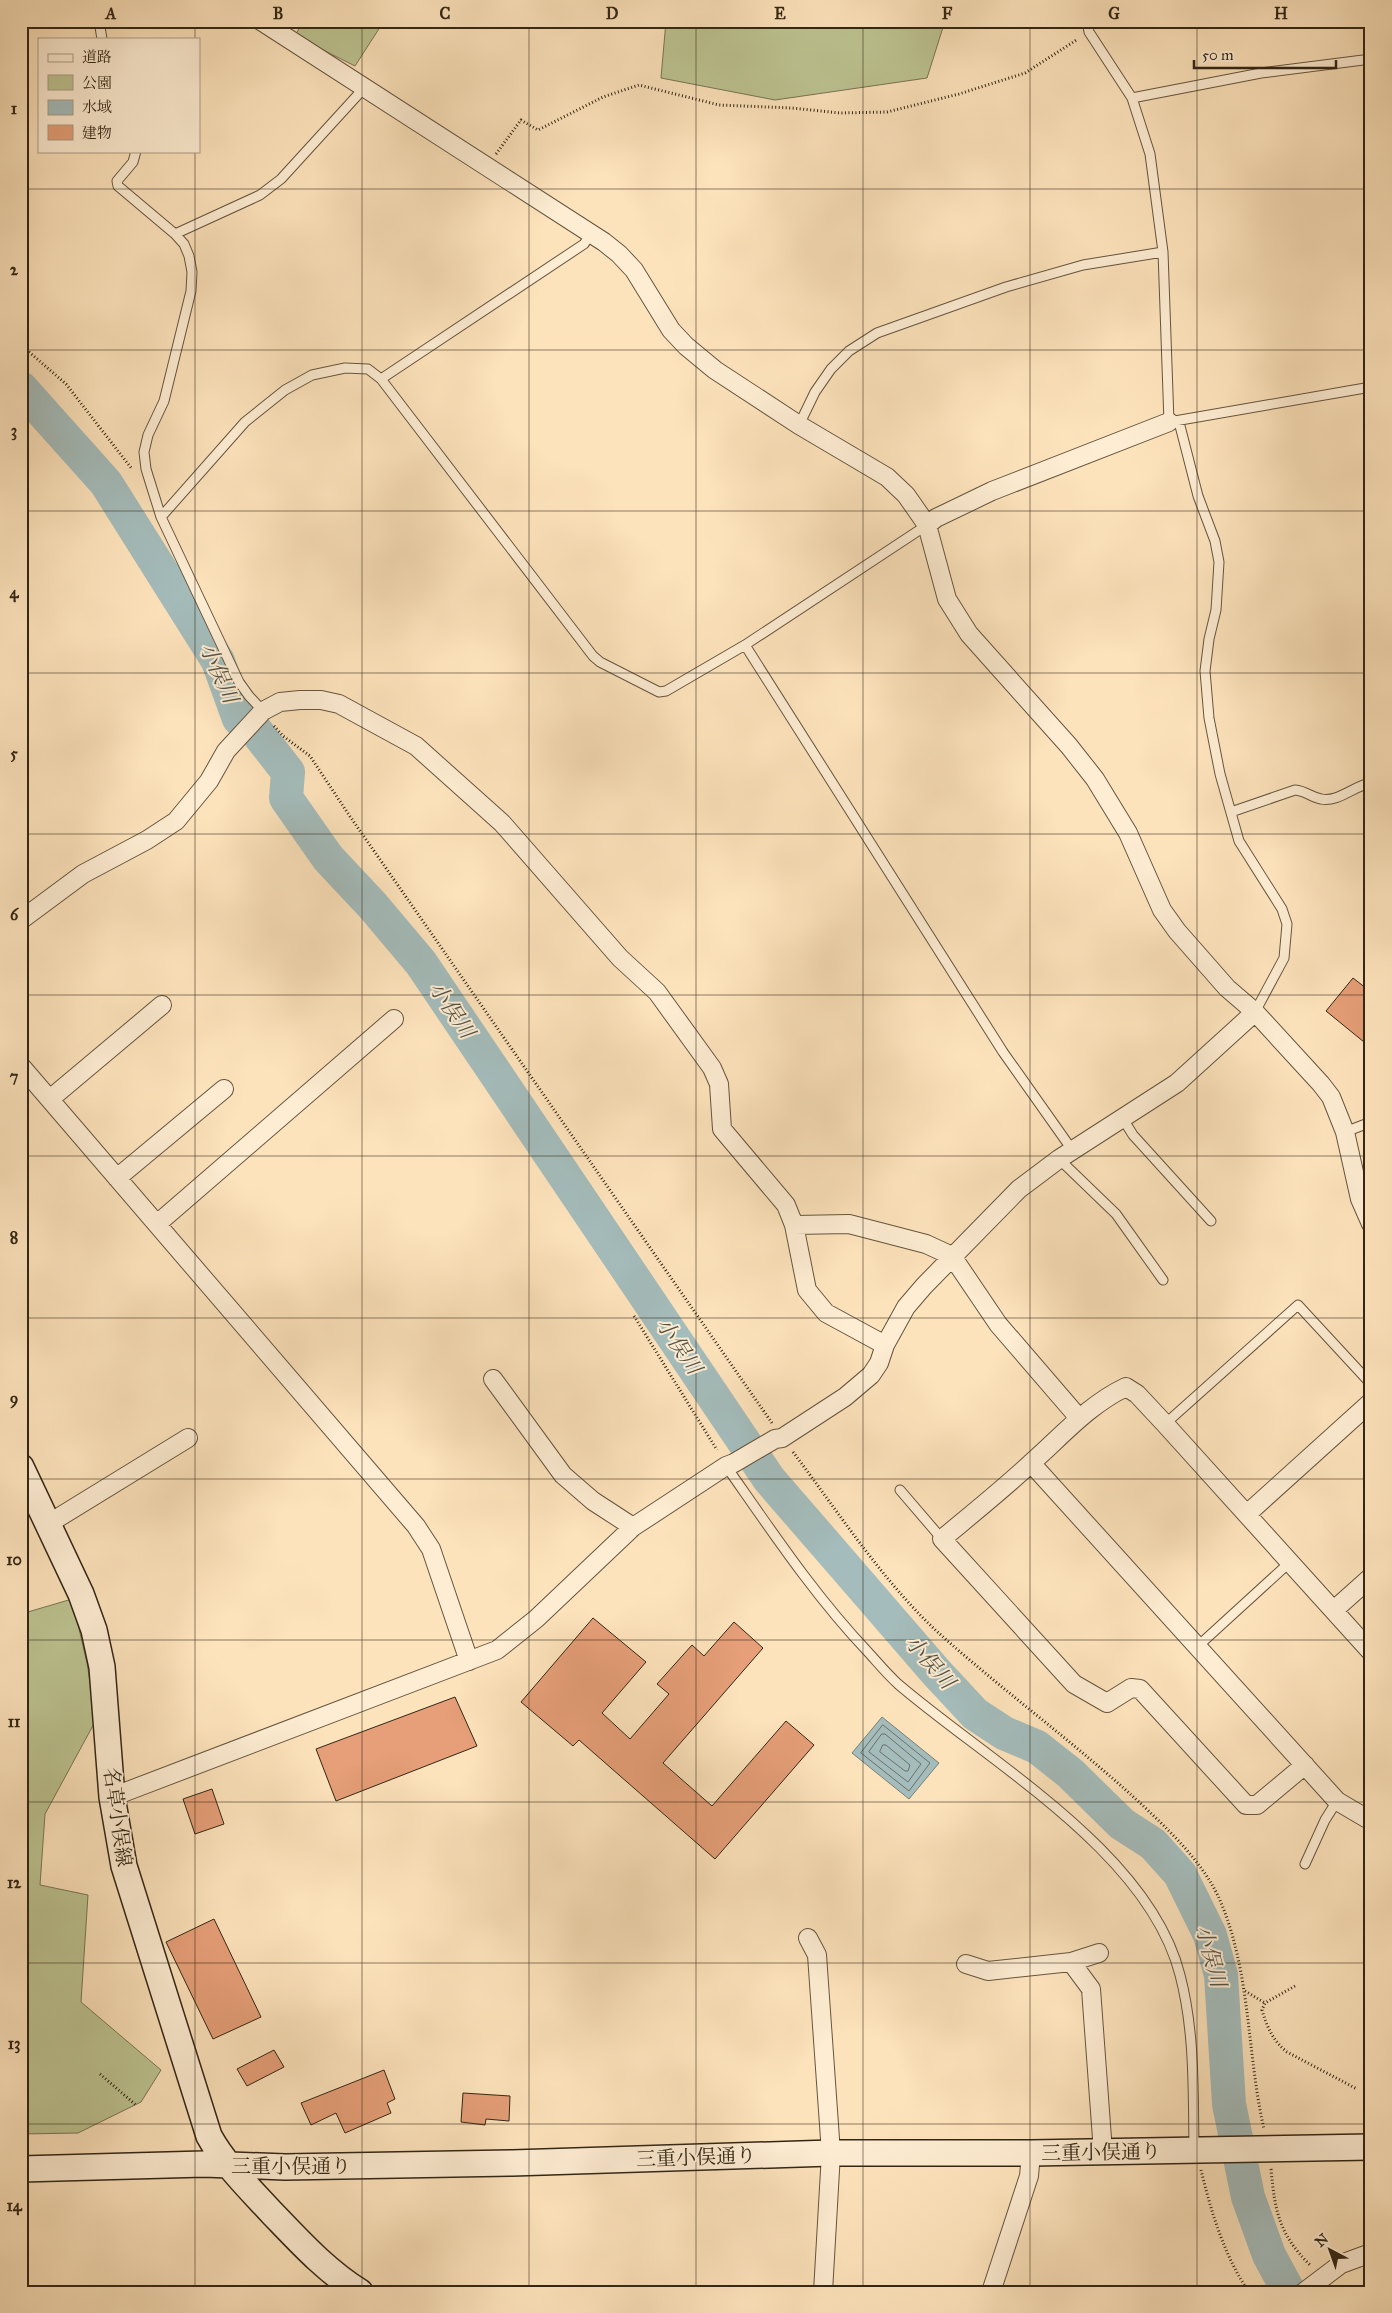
<svg xmlns="http://www.w3.org/2000/svg" width="1392" height="2313" viewBox="0 0 1392 2313" font-family="'IM FELL Great Primer','Noto Serif JP',serif">
<rect width="100%" height="100%" fill="#fde3bc"/>
<filter id="stains"><feTurbulence type="fractalNoise" baseFrequency=".004" numOctaves="4"/><feColorMatrix values="0 0 0 0 .2 0 0 0 0 .09 0 0 0 0 .02 0 0 0 .5 -.17"/></filter>
<radialGradient id="worn" r=".72"><stop offset=".6" stop-color="#630" stop-opacity="0"/><stop offset="1" stop-color="#630" stop-opacity=".3"/></radialGradient>
<path fill="#bdc492" stroke="#787554" d="M 303,21 L 384,21 L 355,66 L 295,36 Z
M 666,21 L 945,21 L 927,78 L 775,100 L 661,78 Z
M 72,1599 L 87,1663 L 96,1720 L 45,1814 L 40,1885 L 88,1895 L 81,2002 L 161,2070 L 141,2102 L 78,2133 L 21,2134 L 21,1614 Z"/>
<path fill="#a4bcbb" stroke="#768079" d="M 882,1717 L 939,1763 L 909,1799 L 852,1753 Z"/>
<g fill="none" stroke-linecap="round" stroke-linejoin="round">
<path stroke="#6b7168" stroke-width="1" d="M 883,1725 L 930,1763 L 909,1791 L 861,1753 Z
M 882,1734 L 885,1734 L 921,1764 L 908,1782 L 869,1752 Z
M 883,1745 L 886,1745 L 910,1765 L 908,1771 L 905,1771 L 880,1752 Z"/>
<path stroke="#a4bcbb" stroke-width="34" d="M 21,388 L 106,483 L 218,661 L 239,719 L 256,731 L 288,772 L 286,798 L 328,858 L 373,906 L 421,963 L 769,1479 L 936,1672 L 975,1714 L 1004,1733 L 1037,1747 L 1070,1773 L 1122,1824 L 1153,1844 L 1180,1874 L 1210,1935 L 1221,1975 L 1229,2104 L 1248,2197 L 1269,2255 L 1289,2292"/>
</g>
<path fill="#e69f78" stroke="#322615" d="M 1353,978 L 1371,992 L 1371,1033 L 1364,1042 L 1326,1011 Z
M 593,1618 L 646,1662 L 602,1713 L 630,1739 L 669,1694 L 657,1684 L 692,1645 L 704,1656 L 734,1622 L 763,1648 L 663,1763 L 712,1806 L 786,1721 L 814,1745 L 715,1859 L 579,1740 L 573,1746 L 521,1702 Z
M 455,1697 L 477,1746 L 336,1801 L 316,1749 Z
M 212,1789 L 224,1824 L 195,1834 L 183,1799 Z
M 214,1919 L 261,2017 L 213,2039 L 166,1942 Z
M 274,2050 L 284,2067 L 247,2086 L 237,2069 Z
M 384,2070 L 395,2099 L 387,2103 L 391,2113 L 345,2133 L 336,2113 L 311,2125 L 301,2103 Z
M 463,2093 L 510,2096 L 509,2121 L 486,2119 L 485,2125 L 461,2122 Z"/>
<g fill="none" stroke-linecap="round" stroke-linejoin="round">
<g stroke="#65553f" stroke-width="11">
<path id="lane" d="M 99,21 L 102,39
M 1087,21 L 1089,32 L 1132,98 L 1150,154 L 1163,252 L 1169,422 L 1371,387
M 1132,98 L 1261,73 L 1371,59
M 136,151 L 133,162 L 117,181 L 118,186 L 175,234 L 184,244 L 189,256 L 192,272 L 191,291 L 164,401 L 148,435 L 144,452 L 146,469 L 161,517 L 239,682 L 249,696 L 263,711
M 175,234 L 260,195 L 281,179 L 365,87
M 381,379 L 584,244 L 591,234
M 1179,422 L 1198,496 L 1215,541 L 1219,562 L 1216,610 L 1209,639 L 1205,671 L 1209,718 L 1220,774 L 1239,841 L 1282,909 L 1287,924 L 1284,958 L 1255,1012
M 799,425 L 815,392 L 831,369 L 849,351 L 877,333 L 1006,287 L 1083,265 L 1163,252
M 161,517 L 245,422 L 285,390 L 312,375 L 345,368 L 368,369 L 381,379 L 593,656 L 600,662 L 659,692 L 666,691 L 745,645 L 927,525
M 745,645 L 1003,1052 L 1073,1151
M 1231,812 L 1295,790 C 1306,791 1311,797 1321,799 C 1338,803 1355,785 1371,783
M 1123,1119 L 1133,1135 L 1211,1221
M 1345,1132 L 1371,1122
M 1059,1159 L 1116,1214 L 1163,1280
M 1165,1424 L 1298,1305 L 1371,1384
M 726,1466 C 771,1530 814,1595 868,1652 C 878,1663 887,1674 898,1684 C 990,1763 1149,1852 1180,1975 C 1195,2032 1193,2091 1194,2148
M 900,1490 L 942,1539
M 1197,1647 L 1289,1563
M 1305,1864 L 1325,1820 L 1337,1801
M 1369,2094 L 1371,2095"/>
</g>
<g stroke="#65553f" stroke-width="20">
<path id="street" d="M 261,21 L 604,242 L 619,254 L 634,270 L 671,330 L 686,346 L 715,370 L 799,425 L 887,477 L 906,495 L 927,525 L 947,599 L 969,634 L 1069,746 L 1095,779 L 1128,833 L 1162,910 L 1177,931 L 1227,988 L 1255,1012 L 1321,1084 L 1331,1097 L 1345,1132 L 1360,1199 L 1371,1224
M 927,525 L 936,518 L 992,491 L 1169,422
M 21,920 L 83,874 L 147,840 L 176,821 L 209,781 L 226,751 L 263,711 L 280,702 L 300,700 L 321,700 L 339,704 L 416,746 L 502,823 L 620,958 L 657,992 L 712,1068 L 719,1084 L 722,1129 L 786,1205 L 794,1225 L 807,1290 L 826,1313 L 885,1345
M 21,1066 L 416,1526 L 431,1549 L 469,1661
M 50,1099 L 162,1005
M 117,1178 L 224,1089
M 157,1224 L 394,1019
M 794,1225 L 849,1224 L 926,1244 L 952,1256 L 998,1324 L 1079,1418
M 493,1379 L 563,1475 L 593,1501 L 633,1527
M 1031,1463 L 1337,1801 L 1371,1821
M 1247,1514 L 1371,1402
M 48,1524 L 188,1438
M 1334,1610 L 1371,1577
M 1305,1765 L 1257,1805 L 1246,1805 L 1140,1689 L 1131,1688 L 1107,1703 L 1074,1684 L 942,1539 C 972,1514 1002,1490 1030,1464 C 1061,1437 1088,1405 1126,1387 L 1137,1394 L 1165,1424 L 1371,1652
M 112,1797 L 497,1650 L 536,1619 L 633,1527 L 726,1466 L 734,1463 L 775,1439 L 782,1438 L 845,1397 L 871,1375 L 879,1363 L 885,1345 L 906,1307 L 924,1286 L 1019,1189 L 1059,1159 L 1177,1083 L 1255,1012
M 808,1938 L 817,1955 L 831,2153 L 823,2292
M 1099,1953 L 1071,1962 L 1091,1989 L 1103,2152
M 966,1964 L 988,1971 L 1071,1962
M 991,2292 L 1029,2176 L 1031,2153
M 1304,2292 L 1341,2264 L 1371,2253"/>
</g>
<g stroke="#322615" stroke-width="28">
<path id="secondary" d="M 21,1467 L 81,1594 L 94,1630 L 102,1667 L 112,1797 L 124,1866 L 209,2136 C 225,2165 249,2188 272,2213 C 299,2241 326,2271 360,2292
M 21,2169 L 204,2164 L 285,2167 L 512,2163 L 831,2153 L 1031,2153 L 1371,2147"/>
</g>
<path stroke="#322615" stroke-width="3" stroke-dasharray="1 2.5" stroke-linecap="butt" d="M 496,154 L 521,120 L 538,130 L 603,97 L 639,85 L 719,105 L 792,108 L 840,113 L 887,112 L 959,94 L 1025,73 L 1078,39
M 21,345 L 66,384 L 132,469
M 274,726 L 283,736 L 310,756 L 349,815 L 772,1423
M 634,1316 L 717,1450
M 793,1452 C 839,1513 886,1586 942,1636 C 1006,1693 1076,1744 1139,1802 C 1171,1832 1206,1865 1222,1905 C 1251,1977 1247,2055 1264,2129
M 1295,1986 L 1265,2003 L 1262,2010 C 1267,2027 1273,2041 1287,2052 L 1357,2089
M 1245,1991 L 1265,2003
M 100,2074 L 137,2106
M 1271,2169 C 1275,2212 1279,2234 1310,2265
M 1201,2170 C 1211,2211 1224,2256 1249,2292"/>
<use href="#lane" stroke="#feedd3" stroke-width="9"/>
<use href="#street" stroke="#feedd3" stroke-width="18"/>
<use href="#secondary" stroke="#feedd3" stroke-width="25"/>
</g>
<path fill="none" stroke="#322615" stroke-width="1" stroke-opacity="0.55" d="M 195,21 L 195,39M 362,21 L 362,2292M 529,21 L 529,2292M 696,21 L 696,2292M 863,21 L 863,2292M 1030,21 L 1030,2292M 1197,21 L 1197,2292M 195,151 L 195,2292M 21,189 L 1371,189M 21,350 L 1371,350M 21,511 L 1371,511M 21,673 L 1371,673M 21,834 L 1371,834M 21,995 L 1371,995M 21,1156 L 1371,1156M 21,1318 L 1371,1318M 21,1479 L 1371,1479M 21,1640 L 1371,1640M 21,1802 L 1371,1802M 21,1963 L 1371,1963M 21,2124 L 1371,2124"/>
<g text-anchor="middle" dominant-baseline="central" stroke-width="4" stroke-linejoin="round" paint-order="stroke">
<g font-size="20" fill="#322615" stroke="#feedd3">
<text transform="translate(118 1817) rotate(82)">名草小俣線</text>
<text transform="translate(1101 2152) rotate(-1)">三重小俣通り</text>
<text transform="translate(696 2157) rotate(-2)">三重小俣通り</text>
<text x="291" y="2166">三重小俣通り</text>
</g>
<g font-size="21" font-style="italic" fill="#545347" stroke="#feedd3">
<text transform="translate(219 673) rotate(66)">小俣川</text>
<text transform="translate(452 1010) rotate(56)">小俣川</text>
<text transform="translate(679 1346) rotate(56)">小俣川</text>
<text transform="translate(930 1662) rotate(49)">小俣川</text>
<text transform="translate(1211 1956) rotate(75)">小俣川</text>
</g>
</g>
<rect width="1392" height="2313" fill="none" stroke="#fde3bc" stroke-width="55"/>
<rect x="38" y="38" width="162" height="115" fill="#feedd3" stroke="#ac9d87"/>
<rect x="48" y="54" width="25" height="8" fill="#feedd3" stroke="#ac9d87"/>
<text x="82" y="62" font-size="15" fill="#322615">道路</text>
<rect x="48" y="75" width="25" height="15" fill="#bdc492" stroke="#ac9d87"/>
<text x="82" y="88" font-size="15" fill="#322615">公園</text>
<rect x="48" y="100" width="25" height="15" fill="#a4bcbb" stroke="#ac9d87"/>
<text x="82" y="112" font-size="15" fill="#322615">水域</text>
<rect x="48" y="125" width="25" height="15" fill="#e69f78" stroke="#ac9d87"/>
<text x="82" y="138" font-size="15" fill="#322615">建物</text>
<g transform="translate(1330 2250) rotate(319)" stroke="#feedd3" stroke-width="4" paint-order="stroke">
<path d="M0-4L9 19L0 12L-9 19Z" fill="#322615"/>
<text y="-8" font-size="14" font-weight="bold" text-anchor="middle" fill="#322615">N</text>
</g>
<path d="M1194 60v8h142v-8" fill="none" stroke="#322615" stroke-width="2.5"/>
<text x="1202" y="60" font-size="15" fill="#322615" stroke="#feedd3" stroke-width="4" paint-order="stroke">50 m</text>
<rect x="28" y="28" width="1336" height="2258" fill="none" stroke="#322615" stroke-width="2"/>
<g font-size="16" text-anchor="middle" font-weight="bold" fill="#322615">
<text x="111" y="19">A</text>
<text x="278" y="19">B</text>
<text x="445" y="19">C</text>
<text x="612" y="19">D</text>
<text x="780" y="19">E</text>
<text x="947" y="19">F</text>
<text x="1114" y="19">G</text>
<text x="1281" y="19">H</text>
<text x="14" y="114">1</text>
<text x="14" y="275">2</text>
<text x="14" y="436">3</text>
<text x="14" y="598">4</text>
<text x="14" y="759">5</text>
<text x="14" y="920">6</text>
<text x="14" y="1082">7</text>
<text x="14" y="1243">8</text>
<text x="14" y="1404">9</text>
<text x="14" y="1565">10</text>
<text x="14" y="1727">11</text>
<text x="14" y="1888">12</text>
<text x="14" y="2049">13</text>
<text x="14" y="2211">14</text>
</g>
<rect width="100%" height="100%" filter="url(#stains)"/>
<rect width="100%" height="100%" fill="url(#worn)"/>
</svg>
